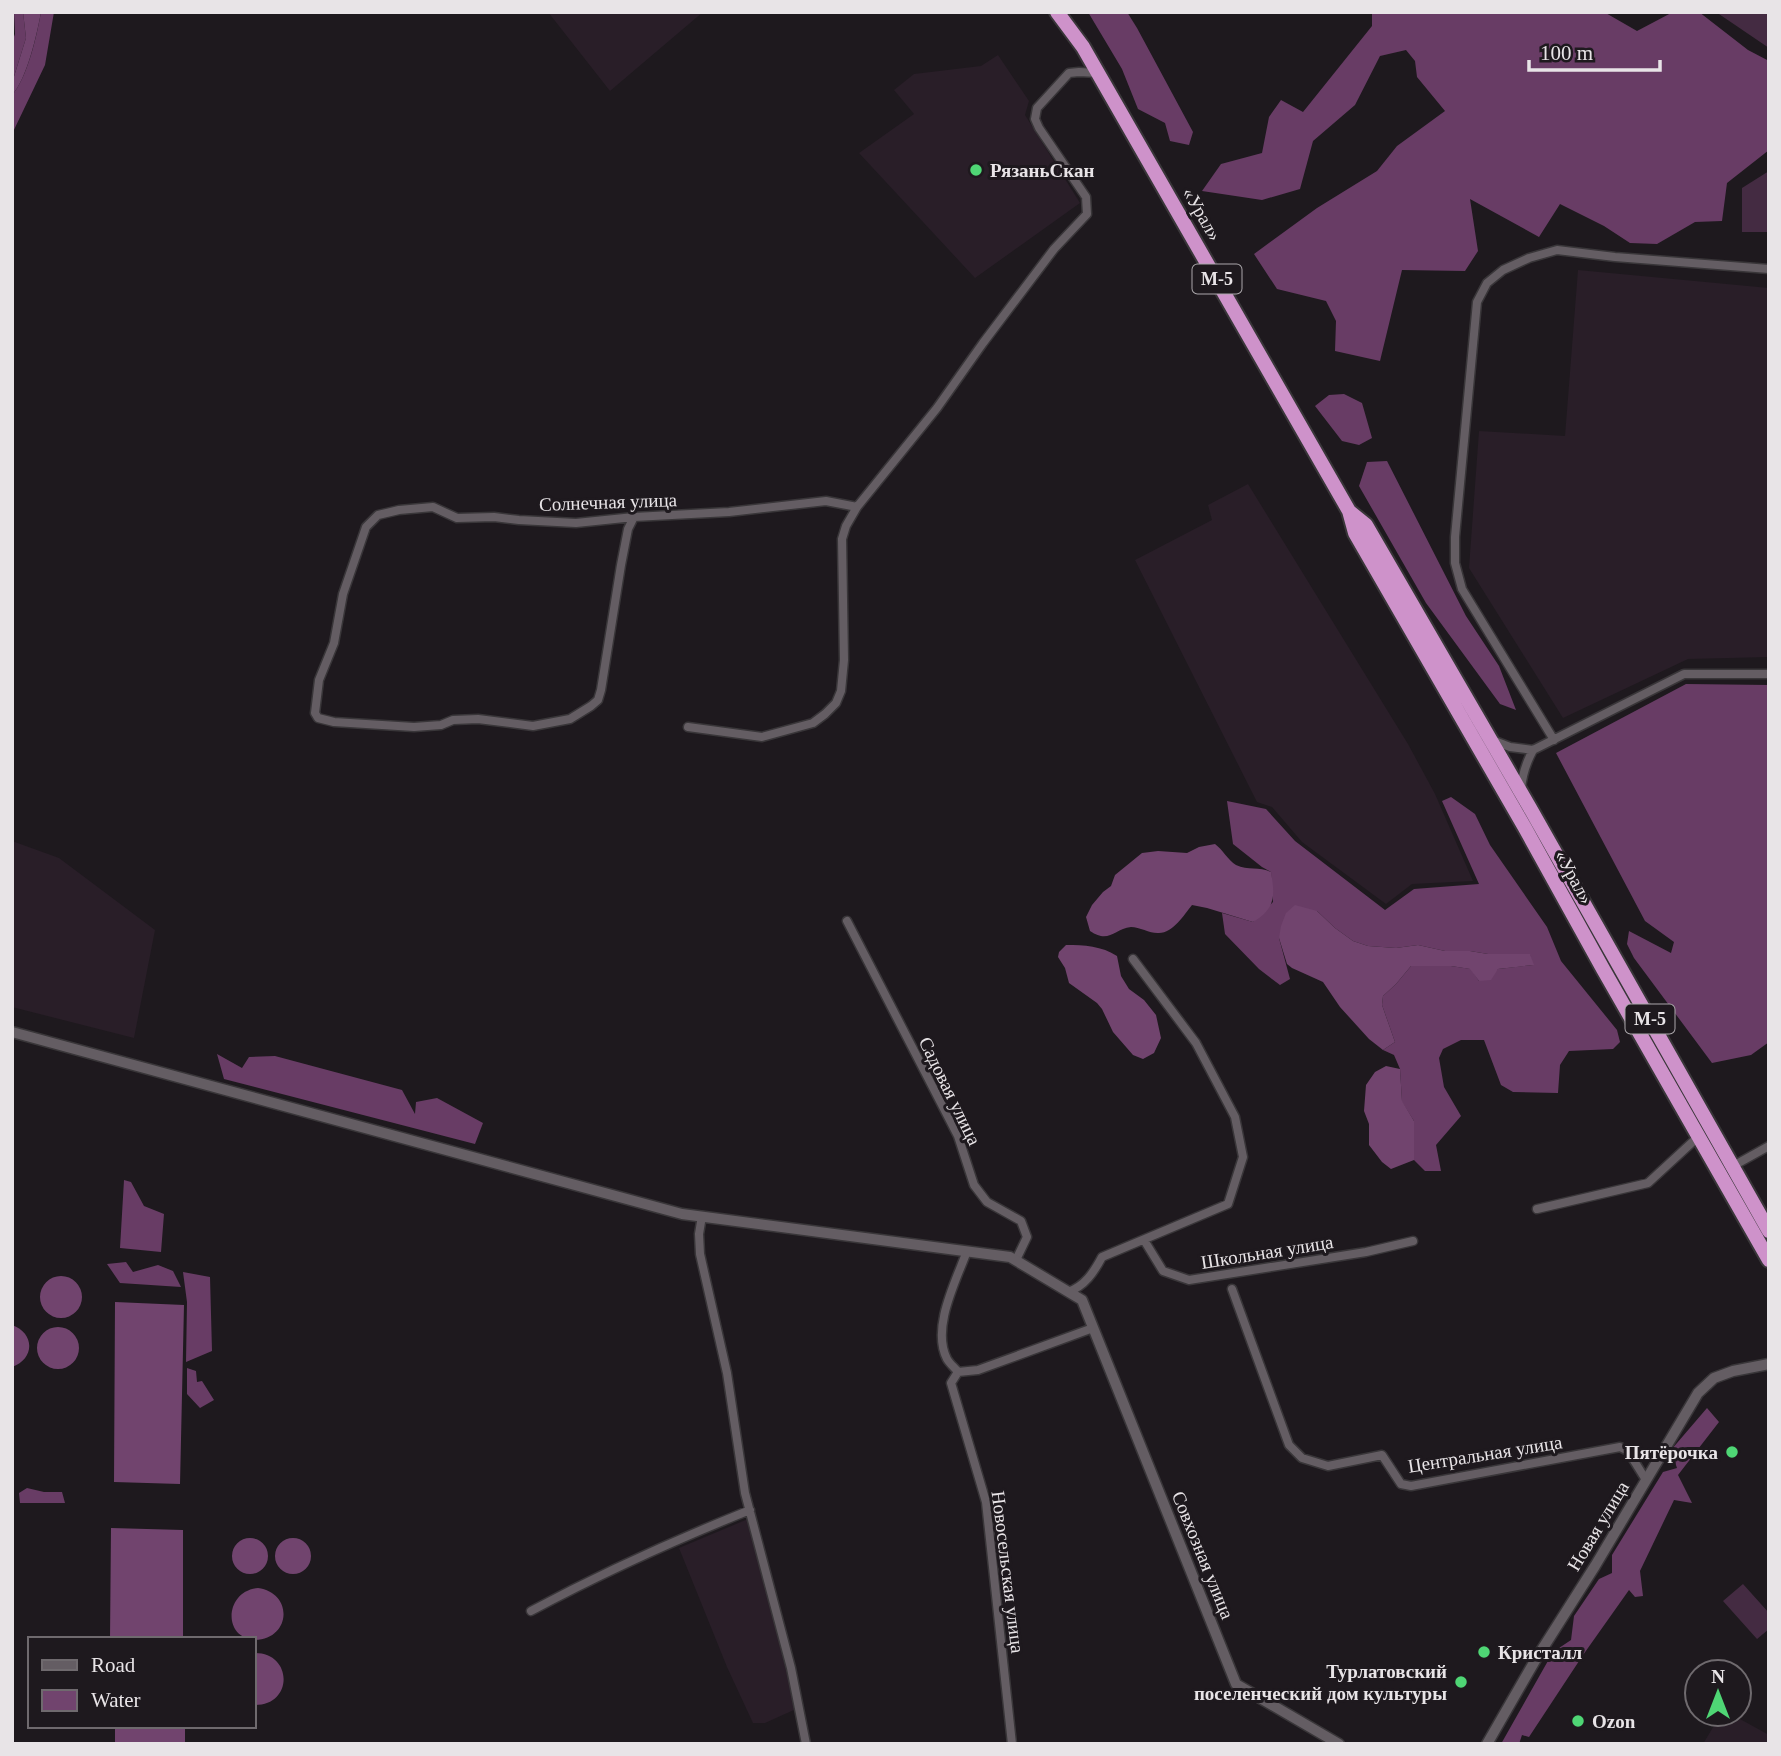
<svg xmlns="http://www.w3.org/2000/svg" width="1781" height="1756" viewBox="0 0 1781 1756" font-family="Georgia,serif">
<rect width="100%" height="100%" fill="#1e191e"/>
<path fill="#291e28" d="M 548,12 L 703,12 L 610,91 Z
M 998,55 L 1029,101 L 1025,115 L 1080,203 L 975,278 L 859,153 L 914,114 L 894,90 L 914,74 L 981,66 Z
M 1578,270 L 1769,288 L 1769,657 L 1688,659 L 1563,718 L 1469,568 L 1479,431 L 1565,436 Z
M 1248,484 L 1408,744 L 1435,794 L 1473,881 L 1412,884 L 1386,904 L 1302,842 L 1272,807 L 1257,802 L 1135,560 L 1212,520 L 1208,505 Z
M 12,841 L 59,858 L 155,930 L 134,1038 L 12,1007 Z
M 748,1519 L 796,1709 L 765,1723 L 753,1723 L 727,1667 L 679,1548 Z
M 1721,1714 L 1731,1714 L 1769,1735 L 1769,1744 L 1703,1744 Z"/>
<path fill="#442b42" d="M 1716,12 L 1769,12 L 1769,48 Z
M 1769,171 L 1769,232 L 1742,232 L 1742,188 Z
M 1743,1584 L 1769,1613 L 1769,1629 L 1757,1639 L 1723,1601 Z"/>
<path fill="#683c65" d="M 14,12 L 23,12 L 26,38 L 12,83 L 12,42 L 15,34 Z
M 41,12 L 54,12 L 45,65 L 12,134 L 12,95 C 27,79 37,35 41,12 Z
M 1088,12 L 1127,12 L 1137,28 L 1193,132 L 1189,145 L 1170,141 L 1165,123 L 1138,109 L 1122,69 Z
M 1372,12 L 1604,12 L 1637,31 L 1673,12 L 1699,12 L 1748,50 L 1769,61 L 1769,150 L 1727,183 L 1722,221 L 1695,222 L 1657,244 L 1630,243 L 1604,226 L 1560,204 L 1539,237 L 1470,199 L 1478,251 L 1465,271 L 1402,270 L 1380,361 L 1335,351 L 1336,321 L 1326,301 L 1277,289 L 1254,254 L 1317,208 L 1377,171 L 1397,146 L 1445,111 L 1417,77 L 1415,61 L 1406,50 L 1380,56 L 1355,105 L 1313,141 L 1300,189 L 1262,200 L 1202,191 L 1221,164 L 1262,153 L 1269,117 L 1281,100 L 1303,112 L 1372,26 Z
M 1344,394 L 1362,403 L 1372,438 L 1359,445 L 1342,441 L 1315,406 L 1329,395 Z
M 1387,461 L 1466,616 L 1499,666 L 1516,710 L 1500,704 L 1426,603 L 1359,486 L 1367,462 Z
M 1686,684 L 1769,685 L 1769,1042 L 1751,1055 L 1712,1063 L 1634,958 L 1627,944 L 1629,931 L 1671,953 L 1674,942 L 1645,921 L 1556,753 Z
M 1451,797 L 1475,814 L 1490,845 L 1547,927 L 1561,961 L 1617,1030 L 1620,1042 L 1613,1049 L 1569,1051 L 1560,1065 L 1558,1093 L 1513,1092 L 1501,1085 L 1484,1040 L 1461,1040 L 1443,1049 L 1439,1058 L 1444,1087 L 1461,1116 L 1436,1145 L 1441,1171 L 1425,1171 L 1414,1160 L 1414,1121 L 1402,1102 L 1400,1069 L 1394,1055 L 1383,1050 L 1395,1042 L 1382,1005 L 1383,996 L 1396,984 L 1411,966 L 1451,966 L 1471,969 L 1479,981 L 1498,969 L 1533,965 L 1530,955 L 1488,954 L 1470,951 L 1445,951 L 1418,945 L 1396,948 L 1368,946 L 1353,941 L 1335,928 L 1317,911 L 1279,938 L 1290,979 L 1280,985 L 1259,969 L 1225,934 L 1222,913 L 1253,922 L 1273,902 L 1271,872 L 1262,867 L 1233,844 L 1227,801 L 1266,809 L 1295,841 L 1385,910 L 1414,889 L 1479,884 L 1442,801 Z
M 217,1054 L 242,1068 L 249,1057 L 275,1056 L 402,1090 L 415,1114 L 416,1102 L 437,1098 L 483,1123 L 475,1144 L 224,1079 Z
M 124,1180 L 131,1182 L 144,1206 L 164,1214 L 161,1252 L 120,1248 Z
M 126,1262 L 133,1272 L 158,1265 L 173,1271 L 181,1287 L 120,1283 L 107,1264 Z
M 183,1272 L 210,1277 L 212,1351 L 186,1362 L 187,1302 Z
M 187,1368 L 196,1371 L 197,1382 L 202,1381 L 214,1400 L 200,1408 L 187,1394 Z
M 1707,1408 L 1719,1422 L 1678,1475 L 1692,1503 L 1674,1500 L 1640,1571 L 1643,1596 L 1635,1597 L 1629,1590 L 1583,1655 L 1529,1737 L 1522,1735 L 1519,1744 L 1501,1744 L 1553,1652 L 1571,1640 L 1574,1616 L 1599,1579 L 1612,1573 L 1612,1555 L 1663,1472 L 1677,1468 L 1671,1450 Z
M 27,1488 L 44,1492 L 62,1492 L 65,1503 L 20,1503 L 19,1493 Z"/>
<path fill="#71446e" d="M 23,12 L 41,12 C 37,34 27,79 12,95 L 12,83 L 26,38 Z
M 1215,844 C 1223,850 1228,860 1236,865 C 1248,871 1259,866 1271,872 C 1275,896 1276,908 1253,922 L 1207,908 L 1192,905 C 1184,915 1173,933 1159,933 C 1151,934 1140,927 1131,927 C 1114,929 1109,944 1090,931 L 1086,917 L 1092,905 L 1103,892 L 1111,886 L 1115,875 L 1142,853 L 1158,851 L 1187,853 L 1199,847 Z
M 1295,905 L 1317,911 L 1335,928 L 1353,941 L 1368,946 L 1396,948 L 1418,945 L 1445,951 L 1470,951 L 1488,954 L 1530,954 L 1534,965 L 1498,969 L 1491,980 L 1479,981 L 1470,969 L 1451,966 L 1411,966 L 1396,984 L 1383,996 L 1382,1005 L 1395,1042 L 1383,1050 L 1369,1039 L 1340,1007 L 1323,982 L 1292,968 L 1287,964 L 1279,938 L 1281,926 L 1286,913 Z
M 1066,945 C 1084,945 1102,946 1117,956 L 1121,976 L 1129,989 L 1144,1000 L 1156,1015 L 1161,1038 L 1154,1053 L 1143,1059 L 1133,1055 L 1113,1032 L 1102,1009 L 1097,1003 L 1069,983 L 1065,968 L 1058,957 L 1059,952 Z
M 1386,1066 L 1400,1069 L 1402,1101 L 1414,1121 L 1414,1160 L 1391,1169 L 1382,1162 L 1369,1145 L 1369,1124 L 1364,1111 L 1366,1085 L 1375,1072 Z
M40 1297a21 21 0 1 1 42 0a21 21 0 1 1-42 0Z
M 115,1302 L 184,1305 L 180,1484 L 114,1482 Z
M 12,1325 C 35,1333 35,1359 12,1367 Z
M37 1348a21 21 0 1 1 42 0a21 21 0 1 1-42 0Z
M 111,1528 L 183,1530 L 183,1639 L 110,1639 Z
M275 1556a18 18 0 1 1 36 0a18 18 0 1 1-36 0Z
M232 1556a18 18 0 1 1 36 0a18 18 0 1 1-36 0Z
M 258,1588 C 294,1593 291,1639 255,1640 L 254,1639 C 223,1639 224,1591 258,1588 Z
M 254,1653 C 293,1652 294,1706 254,1705 Z
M 115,1727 L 185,1728 L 185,1744 L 115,1744 Z"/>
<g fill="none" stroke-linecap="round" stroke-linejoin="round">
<g stroke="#393639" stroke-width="11">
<path id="minor" d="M 634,517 L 628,529 L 621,565 L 601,690 L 598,700 L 591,706 L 570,719 L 533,726 L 478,719 L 453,720 L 441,725 L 414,727 L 334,722 L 318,718 L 315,713 L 319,680 L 334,643 L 343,594 L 366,527 L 378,515 L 399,510 L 433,507 L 457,518 L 494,517 L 519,520 L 576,523 L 634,517 L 729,512 L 826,501 L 857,507
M 688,727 L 762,737 L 813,723 L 825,714 L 836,703 L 841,691 L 844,660 L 842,539 L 846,526 L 857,507 L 937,408 L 983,343 L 1054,249 L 1087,214 L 1086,197 L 1039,128 L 1035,119 L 1037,108 L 1069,73 L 1079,72 L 1098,73
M 1492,740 L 1510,747 L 1533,750 L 1684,674 L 1769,674
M 1554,740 L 1462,589 L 1455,563 L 1455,537 L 1477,302 L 1487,283 L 1503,270 L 1529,258 L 1557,250 L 1615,257 L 1769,269
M 1521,790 C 1522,774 1526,763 1533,750
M 847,921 L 958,1136 L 974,1185 L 987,1202 L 1021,1221 L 1027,1237 L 1016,1260
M 1733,1166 L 1769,1146
M 1537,1209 L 1648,1183 L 1699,1136
M 702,1216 L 699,1234 L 700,1254 L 727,1373 L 745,1493 L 791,1668 L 806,1744
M 1144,1240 L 1163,1271 L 1189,1280 L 1366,1252 L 1413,1241
M 1232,1289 L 1289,1445 L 1302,1458 L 1328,1466 L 1382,1455 L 1401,1484 L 1411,1486 L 1620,1447 L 1628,1451 L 1646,1480
M 1068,1292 C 1085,1286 1094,1272 1102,1257 L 1228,1204 L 1243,1157 L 1235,1117 L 1196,1043 L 1133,959
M 958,1372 L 951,1383 L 986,1502 L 1012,1744
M 958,1372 L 978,1370 L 1093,1328
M 958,1372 C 955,1368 950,1364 947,1359 C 931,1328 956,1281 967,1251
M 531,1611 C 602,1573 675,1540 750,1510"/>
</g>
<g stroke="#393639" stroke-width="13">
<path id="tertiary" d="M 12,1032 L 682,1214 L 1010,1257 L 1082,1300 L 1236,1684 L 1339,1744
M 1487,1744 L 1536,1659 L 1595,1566 L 1698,1393 L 1714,1378 L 1733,1371 L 1769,1364"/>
</g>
<g stroke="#393639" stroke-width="18">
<path id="trunk" d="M 1057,12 L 1083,47 L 1349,511 L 1355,533 L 1525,828 L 1603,969 L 1769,1260
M 1350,512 L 1366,525 L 1530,808 L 1769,1231"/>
</g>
<use href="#minor" stroke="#645d63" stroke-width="8"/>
<use href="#tertiary" stroke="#645d63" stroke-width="10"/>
<use href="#trunk" stroke="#ce92ca" stroke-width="14"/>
</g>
<g fill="#4fd675" stroke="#1e191e" stroke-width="2.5">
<circle cx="976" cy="170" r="7"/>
<circle cx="1732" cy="1452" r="7"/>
<circle cx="1484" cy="1652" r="7"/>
<circle cx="1461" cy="1682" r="7"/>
<circle cx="1578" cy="1721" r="7"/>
</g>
<g text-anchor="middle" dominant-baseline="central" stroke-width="6" stroke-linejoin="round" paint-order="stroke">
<g fill="#1e191e" stroke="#aba7ab" stroke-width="2">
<rect x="1192.5" y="264.5" width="49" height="29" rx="5"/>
<rect x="1625.5" y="1004.5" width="49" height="29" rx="5"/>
</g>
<g font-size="18" font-weight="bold" fill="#e8e4e7">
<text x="1217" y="279">М-5</text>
<text x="1650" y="1019">М-5</text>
</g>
<g font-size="19" font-weight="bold" fill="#e8e4e7" stroke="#1e191e" text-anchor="start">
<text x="990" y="170">РязаньСкан</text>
<text x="1718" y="1452" text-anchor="end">Пятёрочка</text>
<text x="1498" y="1652">Кристалл</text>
<text x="1447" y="1671" text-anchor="end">Турлатовский<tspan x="1447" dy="22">поселенческий дом культуры</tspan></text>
<text x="1592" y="1721">Ozon</text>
</g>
<g font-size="19" fill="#e8e4e7" stroke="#1e191e">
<text transform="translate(1202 214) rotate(60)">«Урал»</text>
<text transform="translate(608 502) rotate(-2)">Солнечная улица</text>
<text transform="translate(1574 877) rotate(61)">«Урал»</text>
<text transform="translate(950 1091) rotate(64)">Садовая улица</text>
<text transform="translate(1267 1252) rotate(-9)">Школьная улица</text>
<text transform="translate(1485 1454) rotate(-9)">Центральная улица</text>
<text transform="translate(1598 1526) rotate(-59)">Новая улица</text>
<text transform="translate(1203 1555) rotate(68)">Совхозная улица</text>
<text transform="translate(1008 1572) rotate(83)">Новосельская улица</text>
</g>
</g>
<rect width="1781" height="1756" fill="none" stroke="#e8e4e7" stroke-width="28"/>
<rect x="28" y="1637" width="228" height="91" fill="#1e191e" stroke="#6f6a6e" stroke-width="2"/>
<rect x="42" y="1660" width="35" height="10" fill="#645d63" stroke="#6f6a6e" stroke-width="2"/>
<text x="91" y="1672" font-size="21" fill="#e8e4e7">Road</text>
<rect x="42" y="1690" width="35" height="21" fill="#71446e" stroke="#6f6a6e" stroke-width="2"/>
<text x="91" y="1707" font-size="21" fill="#e8e4e7">Water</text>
<g transform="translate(1718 1693)"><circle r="33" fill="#1e191e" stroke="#6f6a6e" stroke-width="2"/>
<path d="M0-5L12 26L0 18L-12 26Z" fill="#4fd675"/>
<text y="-10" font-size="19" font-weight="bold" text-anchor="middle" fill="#e8e4e7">N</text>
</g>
<path d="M1529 60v10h131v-10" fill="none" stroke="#e8e4e7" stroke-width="3.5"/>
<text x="1540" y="60" font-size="21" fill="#e8e4e7" stroke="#1e191e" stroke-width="5" paint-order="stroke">100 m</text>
</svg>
